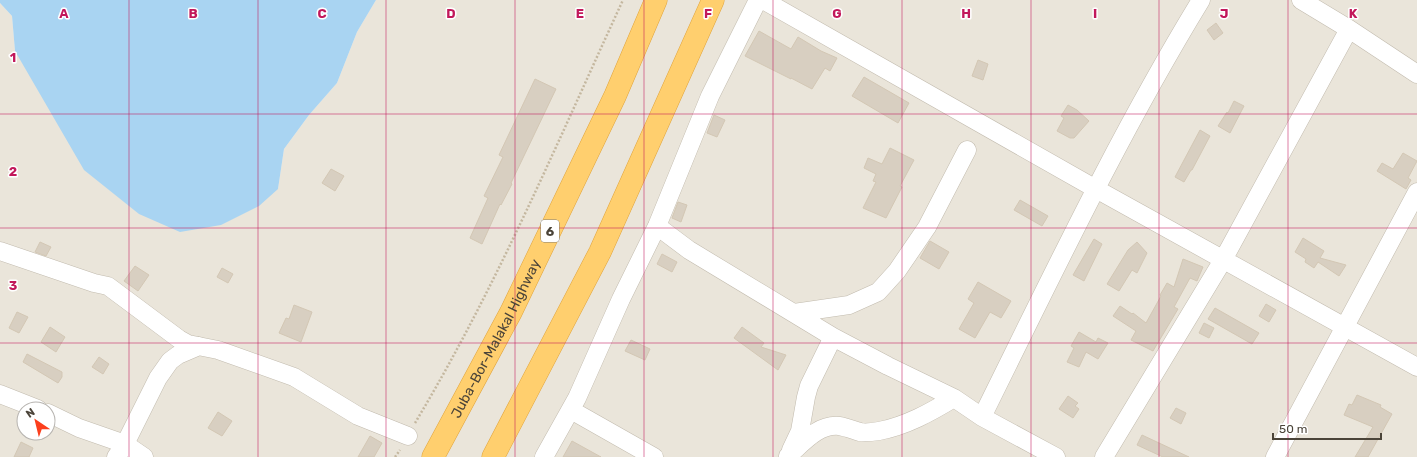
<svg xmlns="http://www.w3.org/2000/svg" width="1417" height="457" viewBox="0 0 1417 457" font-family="Rubik,sans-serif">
<rect width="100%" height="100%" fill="#f6f3ec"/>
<path fill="#eae5da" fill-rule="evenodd" d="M 376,0 L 1417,0 L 1417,457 L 0,457 L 0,3 L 12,16 L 15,51 L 278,189 L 284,149 L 309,115 L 337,83 L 357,32 ZM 24,409 L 48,409 L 48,433 L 24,433 Z"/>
<path fill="#a9d4f2" d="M 0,0 L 376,0 L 357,32 L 337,83 L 309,115 L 284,149 L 278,189 L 259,206 L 221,225 L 180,232 L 139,214 L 84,170 L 15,51 L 12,16 L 0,3 Z"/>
<path fill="#d8cfc1" stroke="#d3c7b4" d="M 1216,23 L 1223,33 L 1214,40 L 1207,30 Z
M 759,31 L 791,49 L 798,37 L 821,51 L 837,58 L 830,71 L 825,68 L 812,89 L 791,78 L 791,79 L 745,56 Z
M 978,60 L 988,64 L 983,80 L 972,76 Z
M 864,77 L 909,103 L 898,123 L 852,96 Z
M 535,79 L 556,89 L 511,183 L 512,184 L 501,205 L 500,204 L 482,244 L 470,238 L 488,198 L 484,196 L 503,157 L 499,155 Z
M 1234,101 L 1244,106 L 1230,133 L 1218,126 L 1227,112 L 1228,113 Z
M 1068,105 L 1077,110 L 1089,121 L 1074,138 L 1070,138 L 1057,131 L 1064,118 L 1061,116 Z
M 714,115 L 725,120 L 717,137 L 707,133 Z
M 1200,130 L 1210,136 L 1192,170 L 1191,170 L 1184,182 L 1175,177 Z
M 890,148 L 914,160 L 900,186 L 902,187 L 886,218 L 863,208 L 876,182 L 873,181 L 876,174 L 864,168 L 868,158 L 882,164 Z
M 1403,153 L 1417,161 L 1408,178 L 1411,180 L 1406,189 L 1377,171 L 1382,163 L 1393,169 Z
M 331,169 L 344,176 L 335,191 L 322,183 Z
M 1020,200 L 1048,216 L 1042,226 L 1014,210 Z
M 678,202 L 687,205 L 681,222 L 672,218 Z
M 1303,238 L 1324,251 L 1320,258 L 1346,265 L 1339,276 L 1318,262 L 1314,268 L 1305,262 L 1306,259 L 1295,252 Z
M 1094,239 L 1102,244 L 1084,281 L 1073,275 Z
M 930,241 L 949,252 L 939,269 L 920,258 Z
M 40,242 L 51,247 L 46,256 L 35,252 Z
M 1137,242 L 1147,253 L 1137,273 L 1132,270 L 1119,291 L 1107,284 L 1128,250 Z
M 662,254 L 677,262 L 672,272 L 657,264 Z
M 1183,259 L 1203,267 L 1197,281 L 1190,278 L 1174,307 L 1178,309 L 1153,351 L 1131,340 L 1136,331 L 1113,316 L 1120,306 L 1132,314 L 1133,313 L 1146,323 L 1161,296 L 1160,295 L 1167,283 L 1174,287 Z
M 135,266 L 149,275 L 138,291 L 124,281 Z
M 222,268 L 233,274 L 228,283 L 217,277 Z
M 978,282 L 1011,301 L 1001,318 L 990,312 L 975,338 L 959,329 L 974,303 L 968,299 Z
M 1266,304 L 1276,310 L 1269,322 L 1259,316 Z
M 294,305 L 312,312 L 301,342 L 279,333 L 286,318 L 289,319 Z
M 1215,308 L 1259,333 L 1252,344 L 1208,319 Z
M 17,312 L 28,317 L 19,333 L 9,328 Z
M 1204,323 L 1214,328 L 1209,338 L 1199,333 Z
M 50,327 L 65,337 L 56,352 L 41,342 Z
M 742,327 L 764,343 L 761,347 L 786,355 L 778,370 L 734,338 Z
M 1079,332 L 1096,342 L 1098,338 L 1108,343 L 1098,359 L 1086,352 L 1079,367 L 1067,362 L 1074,348 L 1071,346 Z
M 631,340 L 650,349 L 645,360 L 625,351 Z
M 27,354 L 62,372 L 62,377 L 58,383 L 23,362 Z
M 99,357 L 109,364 L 103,374 L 92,367 Z
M 1357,395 L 1381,405 L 1380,407 L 1392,414 L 1368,457 L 1355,457 L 1373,427 L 1344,415 L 1349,404 L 1352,405 Z
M 1068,396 L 1078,403 L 1075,406 L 1079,409 L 1073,418 L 1059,409 Z
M 1176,408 L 1186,413 L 1181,424 L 1170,418 Z
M 218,412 L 232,421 L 222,436 L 208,428 Z
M 1142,435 L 1189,457 L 1163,457 L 1137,445 Z
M 370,436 L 382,443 L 374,457 L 358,457 Z
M 572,441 L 601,457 L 563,457 Z
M 21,442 L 33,448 L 29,457 L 14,457 Z"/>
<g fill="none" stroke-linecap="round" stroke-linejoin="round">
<g stroke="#c2bbae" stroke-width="19">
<path id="minor" d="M 763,0 L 1096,189 L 1417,367
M 1301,0 L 1349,29 L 1417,74
M 657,226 L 689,250 L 833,337 L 888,366 L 954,398 L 982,417 L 1056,457
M 0,251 L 94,283 L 108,286 L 179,339 L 188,344 L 218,350 L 294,377 L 358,416 L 408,436
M 794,313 L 849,305 L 878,292 L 897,271 L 927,227 L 967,150
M 0,394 L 38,409
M 571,410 L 654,457
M 48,413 L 79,428 L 125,444 L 144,457
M 982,417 C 1052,276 1119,134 1201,0
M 791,450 L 800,431 L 806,397 L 809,386 L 833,337
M 788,456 C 803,443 818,424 839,426 C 846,427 853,430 860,432 C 866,433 873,432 879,431 C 906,426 931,412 954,398
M 116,457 L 125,444 L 158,378 L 170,361 L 178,355 L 199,346
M 544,457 L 577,398 L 621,299 L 657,226 L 710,96 L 758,0
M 1104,457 L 1223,260 L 1349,29
M 1275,457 L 1417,192"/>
</g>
<g stroke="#e0a43c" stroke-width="23">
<g id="highway">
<path id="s1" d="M 433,457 L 511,312 L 615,96 L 656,0"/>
<path d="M 493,457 L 600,252 L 713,0"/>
</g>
</g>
<path stroke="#c4b79f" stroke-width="2.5" stroke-dasharray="2 2" stroke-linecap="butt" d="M 415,423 C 496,288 557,143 623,0
M 395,457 L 400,450"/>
<use href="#minor" stroke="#fff" stroke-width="18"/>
<use href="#highway" stroke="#ffcf6e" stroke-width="22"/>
</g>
<path fill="none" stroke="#c2185b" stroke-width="1" stroke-opacity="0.55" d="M 129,0 L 129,457M 258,0 L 258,457M 386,0 L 386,457M 515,0 L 515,457M 644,0 L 644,457M 773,0 L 773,457M 902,0 L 902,457M 1031,0 L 1031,457M 1159,0 L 1159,457M 1288,0 L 1288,457M 0,114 L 1417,114M 0,228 L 1417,228M 0,343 L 1417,343"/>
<g text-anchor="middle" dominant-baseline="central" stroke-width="3" stroke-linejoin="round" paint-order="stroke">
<rect fill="#fff" stroke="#817c74" stroke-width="1" x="541" y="220" width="18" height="22" rx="3"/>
<g font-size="13" font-weight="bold" fill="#4b4439">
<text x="550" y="231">6</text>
</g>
<g font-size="14" fill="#4b4439" stroke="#fff">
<text stroke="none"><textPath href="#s1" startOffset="134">Juba-Bor-Malakal Highway</textPath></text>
</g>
</g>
<g font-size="13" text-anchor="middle" font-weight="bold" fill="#c2185b" stroke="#fff" stroke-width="3" stroke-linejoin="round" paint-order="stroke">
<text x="64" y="18">A</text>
<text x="193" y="18">B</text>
<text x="322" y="18">C</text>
<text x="451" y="18">D</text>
<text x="580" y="18">E</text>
<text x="708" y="18">F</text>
<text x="837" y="18">G</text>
<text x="966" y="18">H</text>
<text x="1095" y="18">I</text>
<text x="1224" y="18">J</text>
<text x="1353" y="18">K</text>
<text x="13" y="62">1</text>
<text x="13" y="176">2</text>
<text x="13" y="290">3</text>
</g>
<g transform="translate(36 421) rotate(325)"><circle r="19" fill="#ffffff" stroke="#b7b4b0"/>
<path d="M0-3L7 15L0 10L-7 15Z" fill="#fc3f1d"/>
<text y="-6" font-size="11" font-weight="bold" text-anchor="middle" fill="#4b4439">N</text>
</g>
<path d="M1273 433v6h108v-6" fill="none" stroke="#4b4439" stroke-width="2"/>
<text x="1279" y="433" font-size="12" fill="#4b4439" stroke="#ffffff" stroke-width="3" paint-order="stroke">50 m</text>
</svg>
